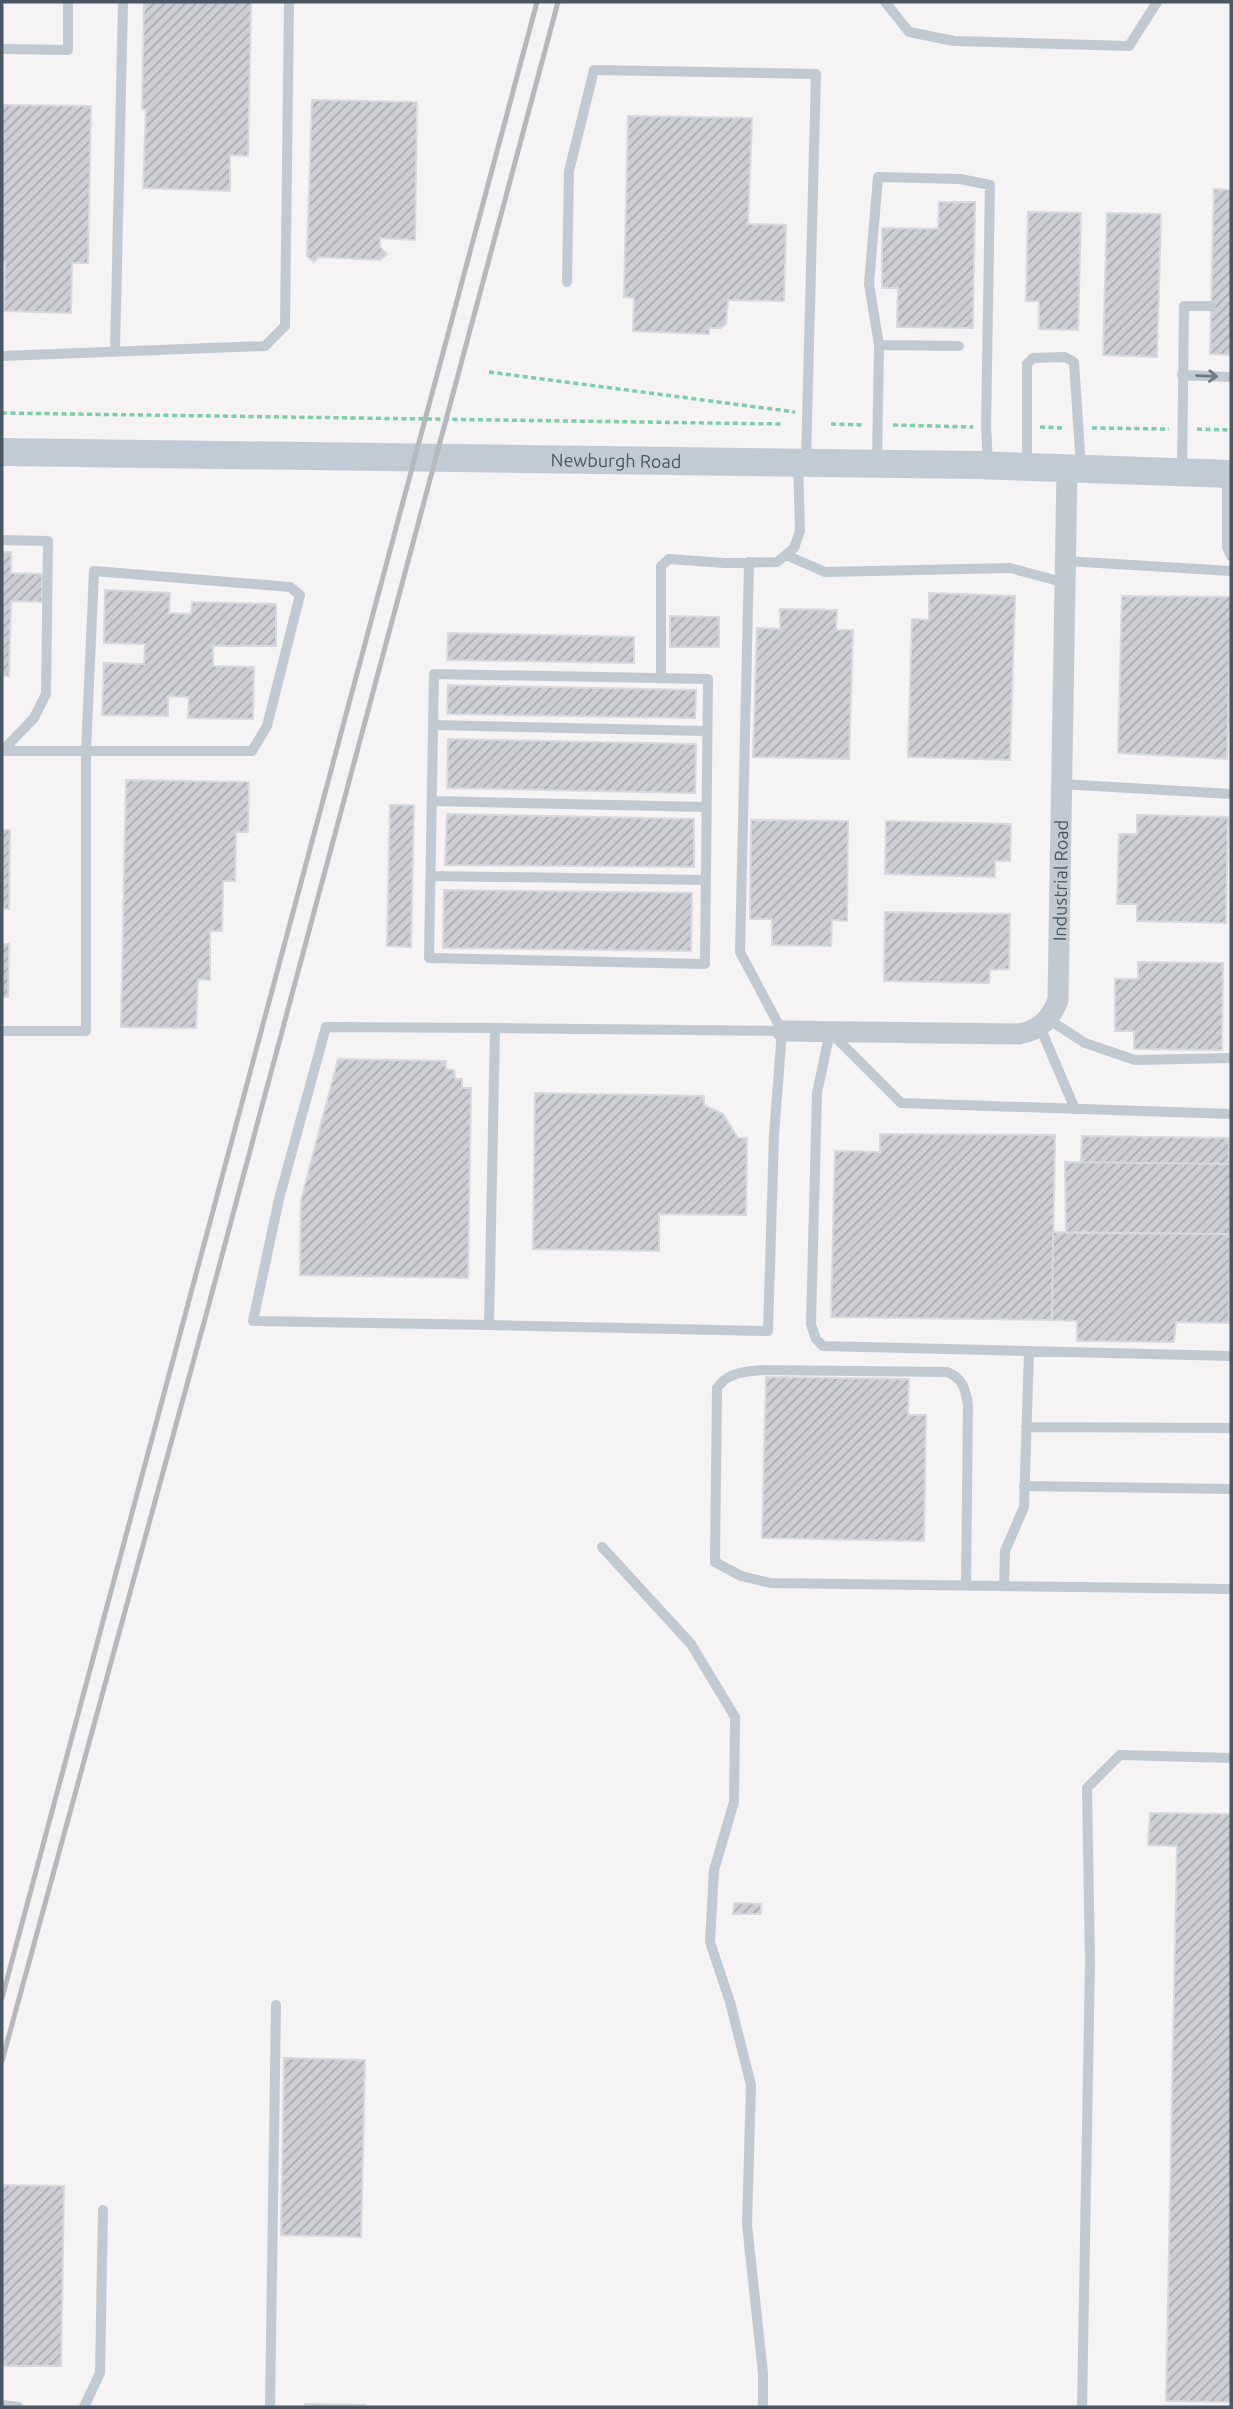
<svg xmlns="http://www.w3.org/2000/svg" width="1233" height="2409" viewBox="0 0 1233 2409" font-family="Ubuntu,sans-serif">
<defs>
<pattern id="building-hatch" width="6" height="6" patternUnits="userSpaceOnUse" patternTransform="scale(1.75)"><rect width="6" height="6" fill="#cdcfd5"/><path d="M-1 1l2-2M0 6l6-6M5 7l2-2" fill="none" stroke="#a8abb0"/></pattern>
</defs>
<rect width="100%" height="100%" fill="#f5f3f3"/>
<path fill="url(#building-hatch)" stroke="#d7d9de" stroke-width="2" d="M 144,2 L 251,2 L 248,156 L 230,155 L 230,191 L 143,188 L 146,109 L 142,109 Z
M 312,100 L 417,102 L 415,240 L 380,238 L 380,247 L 387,254 L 380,260 L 318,257 L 314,262 L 307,256 Z
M 2,105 L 91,106 L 88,263 L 72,263 L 71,313 L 4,311 L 5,262 L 2,262 Z
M 628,116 L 752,118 L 748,224 L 786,225 L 784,301 L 728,300 L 726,324 L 721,328 L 709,328 L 709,334 L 633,331 L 634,298 L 624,297 Z
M 1214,189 L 1231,190 L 1231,355 L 1210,354 Z
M 939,202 L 975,202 L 973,328 L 897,327 L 898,288 L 882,288 L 882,228 L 938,229 Z
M 1028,212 L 1081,213 L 1078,330 L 1039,329 L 1039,301 L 1026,301 Z
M 1107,213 L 1161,214 L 1157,357 L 1103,355 Z
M 2,552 L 11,552 L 11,573 L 42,574 L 42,602 L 11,601 L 9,676 L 2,676 Z
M 105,590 L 170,593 L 169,613 L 191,614 L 192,602 L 276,604 L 276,646 L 213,646 L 213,666 L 254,667 L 253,719 L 188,718 L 189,697 L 168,696 L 168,716 L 102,715 L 104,663 L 144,664 L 145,644 L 104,643 Z
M 929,593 L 1015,596 L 1010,760 L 908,757 L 912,619 L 929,620 Z
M 1122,596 L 1231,597 L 1227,759 L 1118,753 Z
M 780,609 L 837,610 L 836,630 L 853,630 L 849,759 L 753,757 L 757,628 L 780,629 Z
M 670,616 L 719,617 L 719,647 L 670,647 Z
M 448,633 L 634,637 L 634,663 L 447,660 Z
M 448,685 L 696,690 L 695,718 L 447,714 Z
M 448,739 L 696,744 L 695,793 L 447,788 Z
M 126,780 L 249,782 L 248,832 L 236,832 L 235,881 L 223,881 L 222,931 L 210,931 L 210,980 L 198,979 L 196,1028 L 121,1027 Z
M 390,805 L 414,805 L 411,947 L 387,946 Z
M 447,814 L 694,819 L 694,867 L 445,865 Z
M 1137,815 L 1228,817 L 1226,923 L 1137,921 L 1137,904 L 1117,904 L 1119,834 L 1137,834 Z
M 751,820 L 848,821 L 847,921 L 832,920 L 831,946 L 772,945 L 772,919 L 750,919 Z
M 886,821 L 1011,824 L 1010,861 L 995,861 L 995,877 L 885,874 Z
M 2,830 L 10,830 L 9,909 L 2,909 Z
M 444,890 L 692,893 L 691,951 L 443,948 Z
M 885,912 L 1010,914 L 1009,969 L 990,970 L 989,983 L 884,981 Z
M 2,944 L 9,944 L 8,997 L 2,997 Z
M 1138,962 L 1223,963 L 1222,1050 L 1134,1049 L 1134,1031 L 1115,1031 L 1115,979 L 1138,979 Z
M 338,1059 L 446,1061 L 446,1069 L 454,1070 L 455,1079 L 462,1079 L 462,1088 L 471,1088 L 468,1278 L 300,1275 L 301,1200 Z
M 535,1093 L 704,1096 L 704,1105 L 723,1114 L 738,1138 L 747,1138 L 746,1215 L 659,1214 L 659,1251 L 533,1249 Z
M 880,1134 L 1055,1135 L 1052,1320 L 831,1317 L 835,1151 L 880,1152 Z
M 1082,1136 L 1229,1138 L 1229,1164 L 1081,1162 Z
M 1065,1162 L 1231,1164 L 1230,1234 L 1066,1233 Z
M 1053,1232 L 1230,1234 L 1229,1323 L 1176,1322 L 1174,1342 L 1077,1341 L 1077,1321 L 1052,1320 Z
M 766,1377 L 909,1379 L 908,1415 L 926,1415 L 924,1541 L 762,1538 Z
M 1150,1813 L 1231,1814 L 1231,2402 L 1166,2401 L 1177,1846 L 1148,1845 Z
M 734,1903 L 761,1904 L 761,1914 L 733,1914 Z
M 284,2058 L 365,2060 L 361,2237 L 281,2235 Z
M 2,2185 L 64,2186 L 61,2366 L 2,2366 Z
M 305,2404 L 365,2405 L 365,2407 L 305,2407 Z"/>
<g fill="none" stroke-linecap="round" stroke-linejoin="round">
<path stroke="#7ad0a6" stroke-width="3.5" stroke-dasharray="5 3.5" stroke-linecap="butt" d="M 489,372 L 795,412
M 2,413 L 783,424
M 831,424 L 864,425
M 893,425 L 973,427
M 1040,427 L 1064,428
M 1092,428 L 1169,429
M 1197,429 L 1231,430"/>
<path stroke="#c1cad2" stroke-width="10" d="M 885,2 L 909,32 L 954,41 L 1129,46 L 1157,2
M 2,49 L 68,50 L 68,2
M 567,282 L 569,171 L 594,70 L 816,74 L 806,460
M 879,345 L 959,346
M 115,352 L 123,2
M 2,356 L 265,346 L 285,326 L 289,2
M 1182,375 L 1231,377
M 877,462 L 879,345 L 869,284 L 878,177 L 960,179 L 990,185 L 986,427 L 988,463
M 1027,464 L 1027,364 L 1033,358 L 1065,357 L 1074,362 L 1081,468
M 1182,471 L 1184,306 L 1211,306
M 1227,476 L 1227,547 L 1231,556
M 2,540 L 48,541 L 46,694 L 34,718 L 2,751
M 786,555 L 825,572 L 1010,568 L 1066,583
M 1066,561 L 1231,571
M 749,562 L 740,952 L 782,1031 L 774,1135 L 768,1331 L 489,1325 L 495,1028 L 782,1031
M 434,674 L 708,679 L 705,964 L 429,958 Z
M 661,676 L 661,566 L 669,559 L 725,563 L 777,562 L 794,548 L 800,531 L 798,463
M 433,725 L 707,731
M 2,751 L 252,751 L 267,726 L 300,595 L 290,587 L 94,571 L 86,751 L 86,1031 L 2,1031
M 1062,784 L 1231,794
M 432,801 L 706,807
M 431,876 L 706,880
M 1048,1019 L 1085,1043 L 1135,1060 L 1231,1058
M 1040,1027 L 1075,1109
M 830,1032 L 817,1093 L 811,1324 L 816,1339 L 823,1346 L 1231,1356
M 832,1034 L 901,1103 L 1231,1114
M 489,1325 L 253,1321 L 279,1199 L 326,1027 L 495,1028
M 1026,1427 L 1231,1428
M 1024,1486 L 1231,1489
M 602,1547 L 691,1644 L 735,1717 L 734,1802 L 714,1870 L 710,1942 L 730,2002 L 751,2085 L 747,2225 L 763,2373 L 763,2407
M 966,1585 L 968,1404 C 965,1389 963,1378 947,1372 L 762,1370 C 744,1372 728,1372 717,1388 L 715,1562 L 741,1576 L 770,1583 L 1231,1589
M 1004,1586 L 1005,1551 L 1024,1507 L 1029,1351
M 2,2405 L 18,2407
M 84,2407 L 100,2373 L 103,2210
M 270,2407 L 276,2005
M 1082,2407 L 1090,1962 L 1087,1788 L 1120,1755 L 1231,1758"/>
<path stroke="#c1cad2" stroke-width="21" id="s1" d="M 782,1031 L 1019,1034 C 1040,1030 1051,1019 1058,1000 L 1067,468"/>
<path stroke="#c1cbd6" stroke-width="28" id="s2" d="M 2,452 L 976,465 L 1231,474"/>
<path stroke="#b5b8bd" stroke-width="5" d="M 2,1998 L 537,2
M 2,2061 L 206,1315 L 558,2"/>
</g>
<defs><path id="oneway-shaft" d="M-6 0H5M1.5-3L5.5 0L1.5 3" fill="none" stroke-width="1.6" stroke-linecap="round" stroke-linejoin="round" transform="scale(1.75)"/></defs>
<use stroke="#6e7983" href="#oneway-shaft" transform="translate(1207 376) rotate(2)"/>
<g text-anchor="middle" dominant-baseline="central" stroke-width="7" stroke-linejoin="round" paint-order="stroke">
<g font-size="18" fill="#4a5661" stroke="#fff">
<text stroke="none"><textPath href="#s2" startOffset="614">Newburgh Road</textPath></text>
<text stroke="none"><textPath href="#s1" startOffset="411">Industrial Road</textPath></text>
</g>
</g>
<rect width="1233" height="2409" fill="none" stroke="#4a5661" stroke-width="7"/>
</svg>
